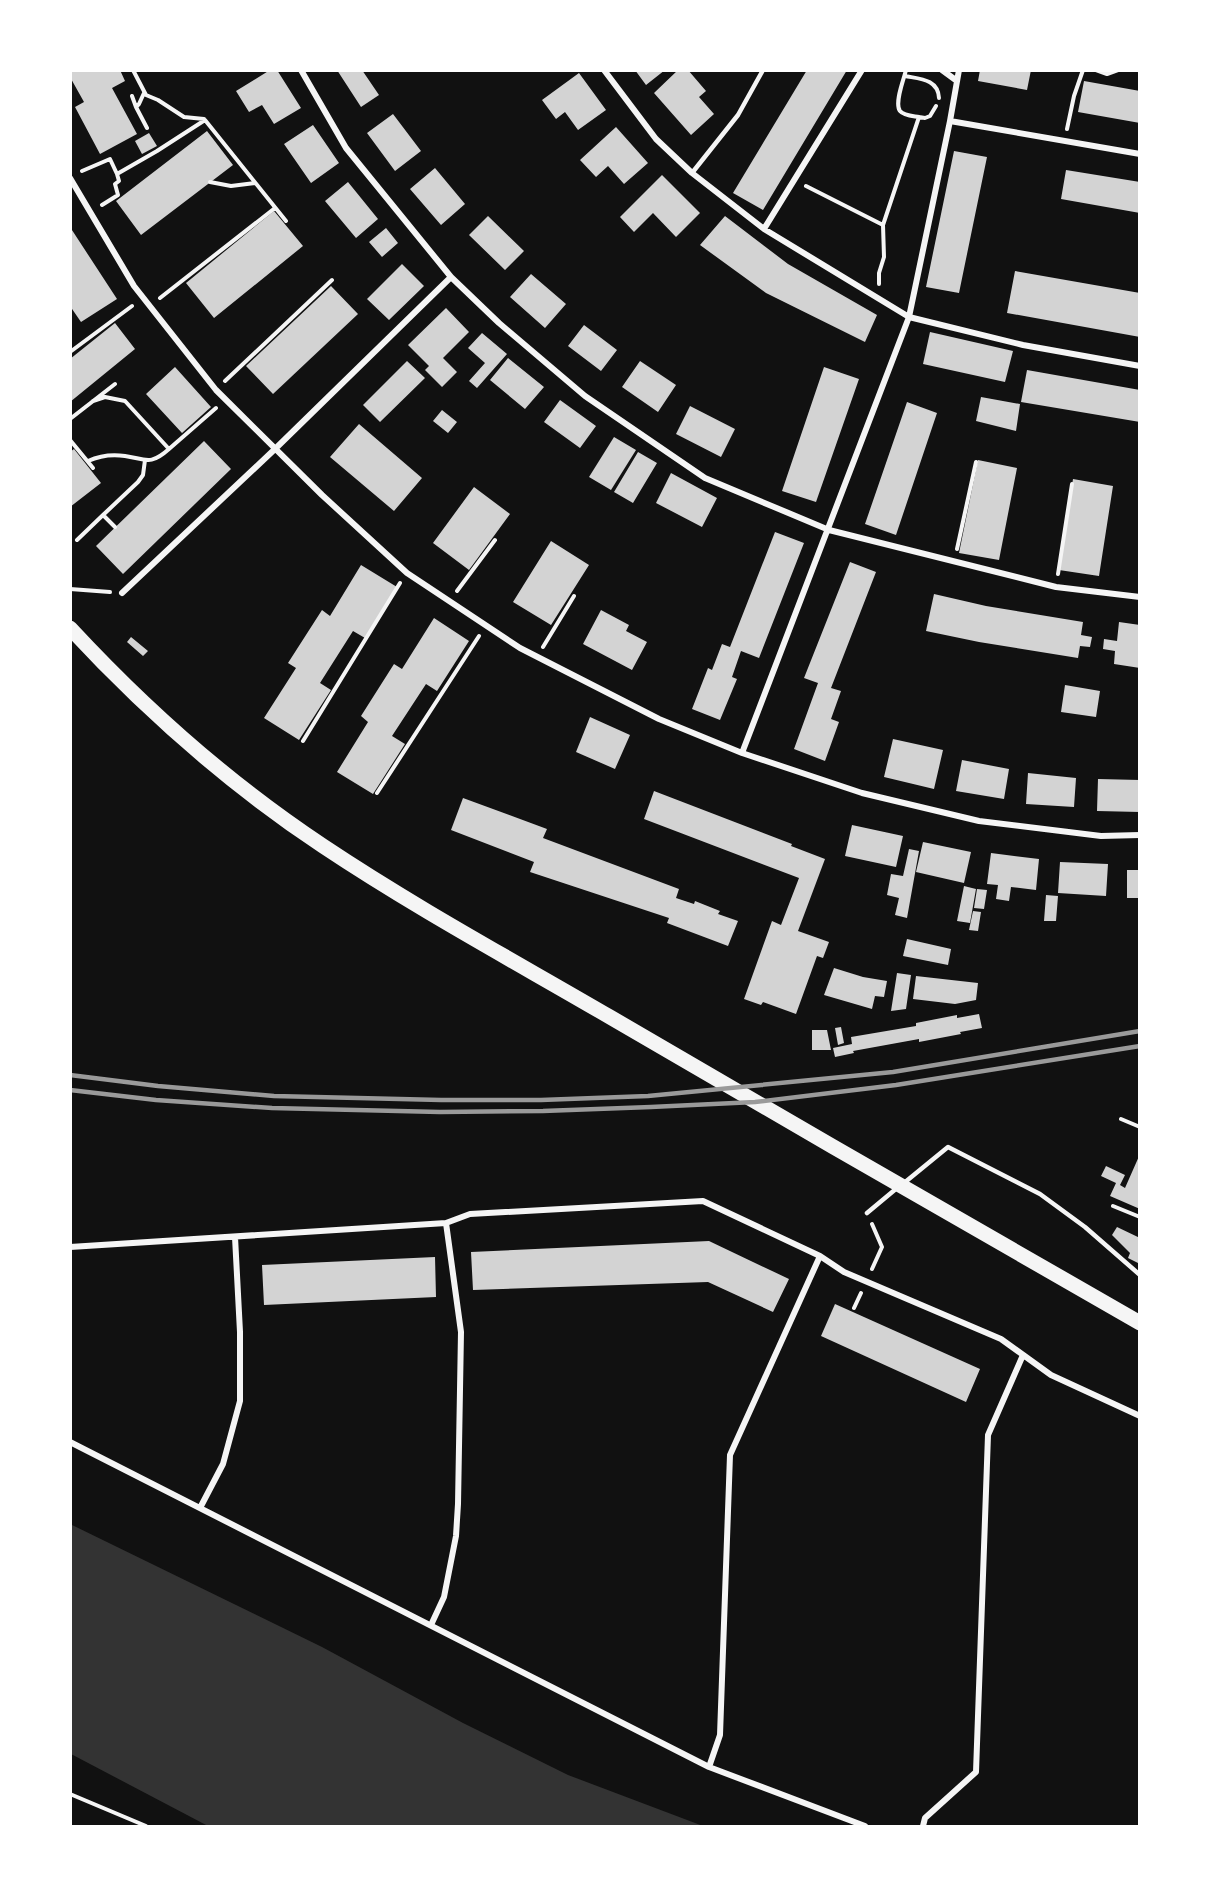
<svg xmlns="http://www.w3.org/2000/svg" width="1210" height="1897" viewBox="0 0 1210 1897" font-family="'DM Sans',sans-serif">
<rect width="100%" height="100%" fill="#111"/>
<path fill="#333" d="M 70,1524 L 322,1647 L 463,1723 L 568,1775 L 703,1826 L 208,1826 L 71,1754 Z"/>
<path fill="#d3d3d3" d="M 70,70 L 120,70 L 125,81 L 112,88 L 137,134 L 100,154 L 75,107 L 84,102 L 70,77 Z
M 270,70 L 277,70 L 301,108 L 274,124 L 262,105 L 249,112 L 236,91 Z
M 337,70 L 362,70 L 379,95 L 361,107 Z
M 635,70 L 665,70 L 646,85 Z
M 678,70 L 688,70 L 706,91 L 699,97 L 714,114 L 691,135 L 654,93 Z
M 807,70 L 847,70 L 763,210 L 733,193 Z
M 980,70 L 1031,70 L 1027,90 L 978,81 Z
M 579,73 L 606,110 L 578,130 L 565,112 L 556,119 L 542,100 Z
M 1084,81 L 1140,91 L 1140,123 L 1078,112 Z
M 393,114 L 421,151 L 395,171 L 367,133 Z
M 313,125 L 339,163 L 311,183 L 284,144 Z
M 616,127 L 648,163 L 624,184 L 608,166 L 596,177 L 580,160 Z
M 207,131 L 233,165 L 141,235 L 116,201 Z
M 149,133 L 157,146 L 142,154 L 135,141 Z
M 954,151 L 987,157 L 959,293 L 926,287 Z
M 435,168 L 465,204 L 441,225 L 410,189 Z
M 1066,170 L 1140,182 L 1140,213 L 1061,199 Z
M 662,175 L 700,213 L 676,237 L 653,213 L 634,232 L 620,217 Z
M 348,182 L 378,219 L 356,238 L 325,201 Z
M 274,211 L 303,246 L 214,318 L 186,283 Z
M 488,216 L 524,251 L 505,270 L 469,235 Z
M 725,216 L 788,264 L 877,315 L 865,342 L 766,293 L 700,245 Z
M 70,227 L 117,299 L 81,322 L 70,306 Z
M 386,228 L 398,243 L 382,257 L 369,242 Z
M 402,264 L 424,286 L 389,320 L 367,299 Z
M 1015,271 L 1140,293 L 1140,337 L 1007,313 Z
M 531,274 L 566,304 L 545,328 L 510,297 Z
M 331,286 L 358,314 L 273,394 L 246,366 Z
M 446,308 L 469,332 L 443,358 L 457,372 L 442,387 L 425,370 L 429,366 L 408,345 Z
M 115,323 L 135,349 L 70,402 L 70,359 Z
M 584,325 L 617,350 L 601,371 L 568,346 Z
M 930,332 L 1013,351 L 1005,382 L 923,364 Z
M 482,333 L 507,354 L 477,388 L 469,381 L 485,363 L 468,348 Z
M 508,358 L 544,387 L 525,409 L 490,380 Z
M 407,361 L 425,378 L 380,422 L 363,405 Z
M 640,361 L 676,385 L 658,412 L 622,387 Z
M 175,367 L 211,407 L 182,433 L 146,394 Z
M 824,367 L 859,379 L 816,502 L 782,491 Z
M 1027,370 L 1140,390 L 1140,422 L 1021,402 Z
M 981,397 L 1020,404 L 1016,431 L 976,421 Z
M 560,400 L 596,426 L 580,448 L 544,422 Z
M 907,402 L 937,413 L 896,535 L 865,524 Z
M 690,406 L 735,429 L 721,457 L 676,434 Z
M 442,410 L 457,422 L 448,433 L 433,421 Z
M 359,424 L 422,478 L 394,511 L 330,457 Z
M 614,437 L 636,450 L 611,490 L 589,477 Z
M 204,441 L 231,469 L 123,574 L 96,546 Z
M 74,449 L 101,483 L 70,507 L 70,452 Z
M 638,452 L 657,463 L 633,503 L 614,492 Z
M 978,460 L 1017,468 L 999,560 L 959,553 Z
M 671,473 L 717,498 L 702,527 L 656,503 Z
M 1073,479 L 1113,486 L 1099,576 L 1059,570 Z
M 474,487 L 510,514 L 469,570 L 433,543 Z
M 775,532 L 804,543 L 759,658 L 741,651 L 732,677 L 737,679 L 720,720 L 692,709 L 708,668 L 712,670 L 722,644 L 730,647 Z
M 551,541 L 589,565 L 551,625 L 513,602 Z
M 850,562 L 876,572 L 831,688 L 841,691 L 831,719 L 839,722 L 825,761 L 794,749 L 818,683 L 804,678 Z
M 361,565 L 397,587 L 365,638 L 353,631 L 320,683 L 331,690 L 299,740 L 264,718 L 296,668 L 288,663 L 322,610 L 330,616 Z
M 934,594 L 986,606 L 1083,622 L 1081,635 L 1092,637 L 1090,647 L 1080,646 L 1078,658 L 979,642 L 926,631 Z
M 601,610 L 629,625 L 626,631 L 647,642 L 632,670 L 583,644 Z
M 434,618 L 469,641 L 437,691 L 426,684 L 392,736 L 405,744 L 373,794 L 337,772 L 368,722 L 361,716 L 394,664 L 402,669 Z
M 1119,622 L 1140,625 L 1140,668 L 1114,664 L 1115,651 L 1103,649 L 1104,639 L 1117,641 Z
M 131,637 L 148,651 L 143,656 L 127,642 Z
M 1065,685 L 1100,691 L 1096,717 L 1061,712 Z
M 590,717 L 630,735 L 615,769 L 576,752 Z
M 893,739 L 943,750 L 934,789 L 884,777 Z
M 962,760 L 1009,769 L 1004,799 L 956,791 Z
M 1028,773 L 1076,778 L 1074,807 L 1026,804 Z
M 1098,779 L 1140,780 L 1140,812 L 1097,811 Z
M 654,791 L 792,844 L 791,846 L 825,859 L 798,931 L 829,942 L 823,958 L 817,956 L 796,1014 L 763,1002 L 761,1005 L 744,999 L 772,921 L 781,925 L 799,878 L 644,819 Z
M 463,798 L 547,829 L 543,838 L 679,889 L 676,898 L 694,904 L 695,901 L 720,911 L 718,914 L 738,921 L 728,946 L 667,923 L 669,918 L 530,872 L 534,862 L 451,830 Z
M 852,825 L 903,836 L 896,867 L 845,856 Z
M 923,842 L 971,852 L 964,883 L 916,872 Z
M 909,849 L 919,851 L 907,918 L 895,915 L 899,898 L 887,895 L 891,874 L 903,876 Z
M 991,853 L 1039,859 L 1036,890 L 1011,887 L 1009,901 L 996,899 L 998,885 L 987,884 Z
M 1060,862 L 1108,864 L 1106,896 L 1058,893 Z
M 1127,870 L 1140,870 L 1140,898 L 1127,898 Z
M 964,886 L 976,889 L 970,923 L 957,921 Z
M 977,889 L 987,890 L 984,909 L 974,908 Z
M 1046,895 L 1058,896 L 1056,921 L 1044,921 Z
M 973,911 L 981,912 L 978,931 L 969,930 Z
M 907,939 L 951,949 L 948,965 L 903,956 Z
M 834,968 L 863,977 L 887,981 L 884,997 L 875,996 L 872,1009 L 824,995 Z
M 897,973 L 911,975 L 906,1009 L 891,1011 Z
M 916,976 L 978,983 L 976,1000 L 955,1004 L 913,999 Z
M 979,1014 L 982,1028 L 960,1032 L 961,1034 L 919,1042 L 919,1039 L 853,1051 L 854,1053 L 835,1057 L 833,1048 L 852,1044 L 851,1037 L 916,1026 L 916,1023 L 957,1015 L 957,1018 Z
M 841,1027 L 844,1043 L 838,1045 L 835,1028 Z
M 812,1030 L 827,1030 L 831,1050 L 812,1050 Z
M 1140,1154 L 1140,1209 L 1110,1196 L 1116,1183 L 1101,1176 L 1106,1166 L 1125,1175 L 1120,1185 L 1125,1188 Z
M 1117,1227 L 1140,1238 L 1140,1264 L 1128,1258 L 1130,1253 L 1112,1235 Z
M 709,1241 L 789,1279 L 773,1312 L 708,1282 L 473,1290 L 471,1252 Z
M 435,1257 L 436,1297 L 264,1305 L 262,1265 Z
M 835,1304 L 980,1369 L 966,1402 L 821,1336 Z"/>
<g fill="none" stroke-linecap="round" stroke-linejoin="round">
<path stroke="#f5f5f5" stroke-width="4" d="M 133,70 L 146,95 L 158,100 L 184,117 L 204,119
M 1096,70 L 1107,74 L 1118,70
M 1138,70 L 1140,71
M 905,76 C 920,79 938,79 939,98
M 144,93 L 139,104 L 136,107 L 147,128
M 132,96 L 136,107
M 919,117 L 925,118 L 930,116 L 936,106
M 1067,129 L 1074,96 L 1083,70
M 82,171 L 110,159 L 117,174 L 157,151 L 205,120 L 286,221
M 210,182 L 231,186 L 255,183
M 806,186 L 883,225
M 102,205 L 118,195 L 115,184 L 119,181 L 117,174
M 879,284 L 879,273 L 884,257 L 883,225 L 919,117 C 914,116 904,116 900,111 C 894,103 904,79 906,70
M 160,298 L 275,208
M 70,352 L 132,306
M 225,381 L 332,280
M 93,401 L 105,397 L 125,401 L 169,449 L 216,408
M 70,419 L 115,384
M 70,440 L 93,468
M 88,461 C 99,456 112,454 125,456 C 146,459 150,466 169,449
M 115,527 L 103,515 L 138,482 L 143,475 L 145,460
M 77,540 L 103,515
M 957,549 L 976,462
M 1058,574 L 1072,484
M 70,589 L 110,592
M 457,591 L 495,540
M 543,647 L 574,596
M 303,741 L 400,583
M 377,793 L 479,636
M 1121,1119 L 1140,1127
M 1113,1206 L 1140,1217
M 872,1269 L 882,1247 L 872,1224
M 854,1308 L 861,1293
M 70,1794 L 146,1826"/>
<path stroke="#f5f5f5" stroke-width="4.5" d="M 692,173 L 738,115 L 763,70
M 904,1183 L 948,1147 L 1040,1194 L 1085,1227 L 1140,1275
M 867,1213 L 897,1188"/>
<path stroke="#f5f5f5" stroke-width="6" d="M 301,70 L 346,148 L 451,277 L 499,323 L 585,396 L 705,478 L 829,530 L 1056,587 L 1140,597
M 604,70 L 656,139 L 692,173 L 764,229 L 909,317 L 1023,345 L 1140,366
M 942,70 L 957,81
M 950,121 L 1140,154
M 70,178 L 134,286 L 216,390 L 322,495 L 407,573 L 520,648 L 659,719 L 742,753 L 862,793 L 979,821 L 1101,836 L 1140,835
M 764,229 L 862,70
M 122,593 L 275,449 L 451,277
M 742,753 L 909,317 L 950,121 L 959,70
M 70,1247 L 446,1223 L 470,1214 L 703,1201 L 820,1256 L 844,1272 L 1001,1339 L 1051,1375 L 1140,1416
M 70,1442 L 709,1767 L 865,1826
M 200,1508 L 223,1464 L 240,1401 L 240,1332 L 235,1237
M 431,1625 L 444,1597 L 456,1536 L 458,1504 L 461,1332 L 446,1223
M 709,1767 L 720,1735 L 730,1455 L 820,1256
M 923,1826 L 925,1818 L 976,1772 L 988,1435 L 1023,1355"/>
<path stroke="#f5f5f5" stroke-width="15" d="M 70,628 C 146,710 231,785 323,846 C 416,908 514,961 610,1017 C 786,1120 963,1222 1140,1323"/>
<path stroke="#9a9a9a" stroke-width="4.5" d="M 70,1075 L 158,1086 L 274,1096 L 441,1100 L 541,1100 L 648,1096 L 893,1072 L 1140,1031
M 70,1090 L 156,1100 L 272,1108 L 440,1112 L 543,1111 L 651,1107 L 755,1102 L 896,1085 L 1140,1046"/>
</g>
<rect width="1210" height="1897" fill="none" stroke="#ffffff" stroke-width="144"/>
</svg>
